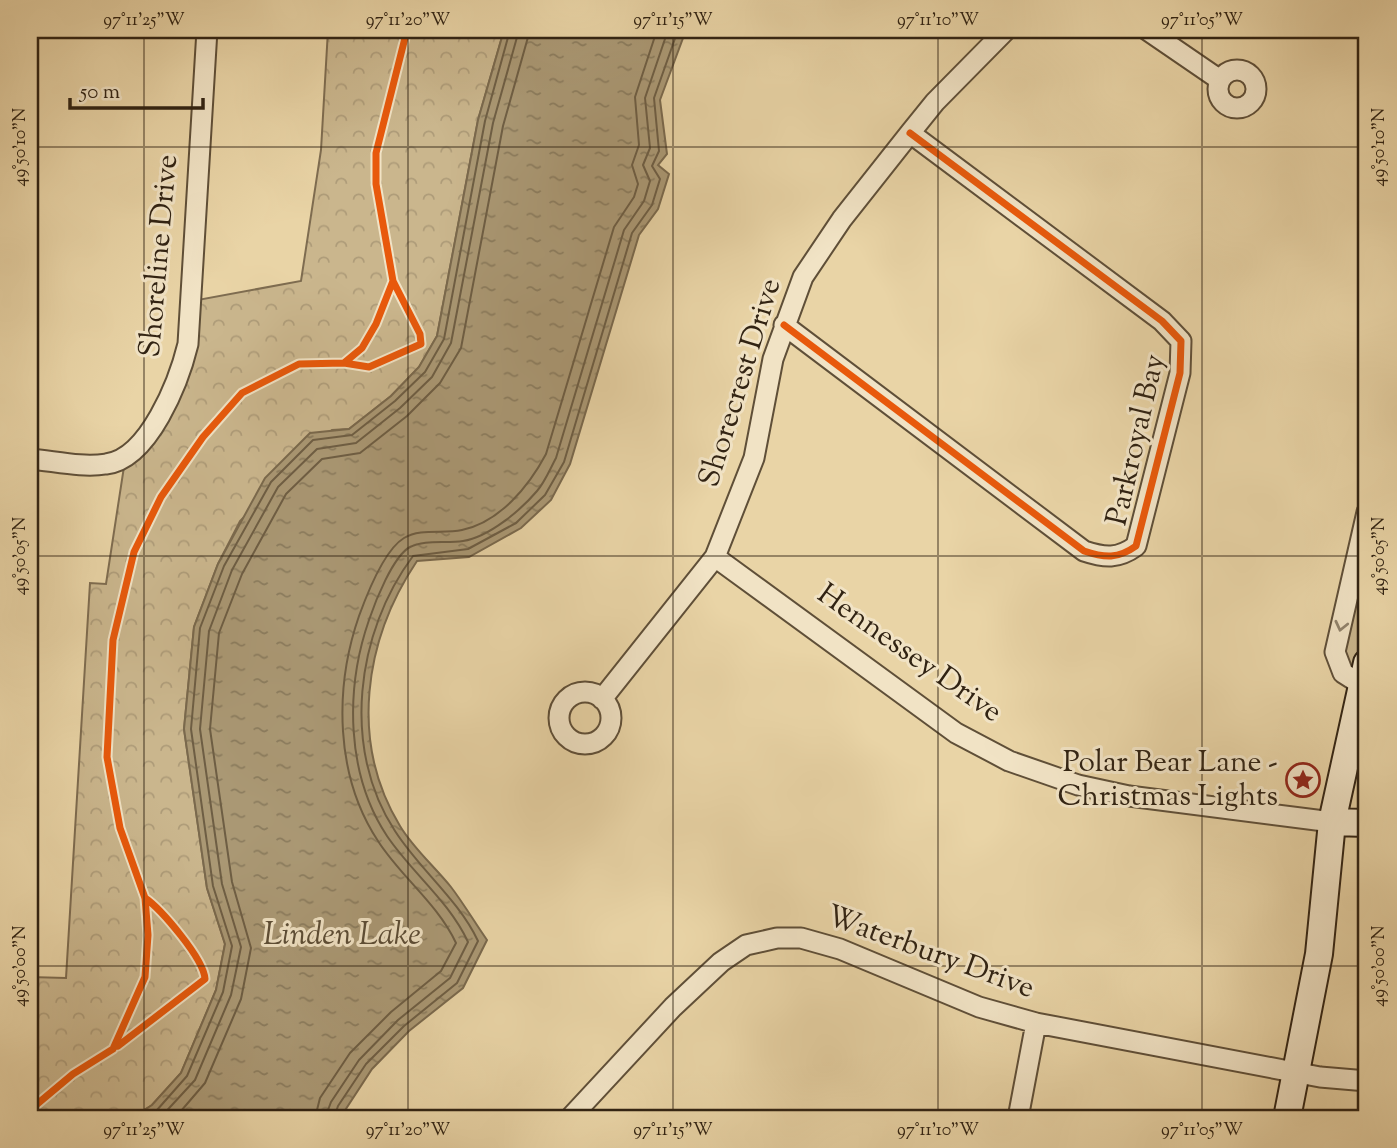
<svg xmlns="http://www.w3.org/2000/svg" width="1397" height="1148" viewBox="0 0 1397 1148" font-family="'Sorts Mill Goudy',serif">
<defs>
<pattern id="park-crowns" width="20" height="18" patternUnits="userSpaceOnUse" patternTransform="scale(1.75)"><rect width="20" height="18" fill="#cab68d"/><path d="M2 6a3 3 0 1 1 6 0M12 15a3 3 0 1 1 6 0" fill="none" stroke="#ae9c79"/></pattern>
<pattern id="water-ripples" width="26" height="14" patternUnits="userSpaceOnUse" patternTransform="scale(1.75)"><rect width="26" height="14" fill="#aa9874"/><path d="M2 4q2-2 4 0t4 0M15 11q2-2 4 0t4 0" fill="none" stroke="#8b7c5e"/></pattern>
</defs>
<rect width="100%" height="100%" fill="#e9d4a6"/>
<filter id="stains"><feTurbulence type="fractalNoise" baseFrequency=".00286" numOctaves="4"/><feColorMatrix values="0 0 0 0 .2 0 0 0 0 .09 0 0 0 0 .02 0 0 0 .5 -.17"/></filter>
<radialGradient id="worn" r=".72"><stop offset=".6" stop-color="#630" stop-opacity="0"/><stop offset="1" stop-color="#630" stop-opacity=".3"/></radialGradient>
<path fill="#cab68d" stroke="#7e6c50" stroke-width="2" d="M 1367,542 L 1367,620 L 1356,666 L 1351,669 L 1342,651 Z"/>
<path fill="url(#park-crowns)" stroke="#7e6c50" stroke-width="2" d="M 328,30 L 504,30 L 478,120 L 437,336 L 419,367 L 391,396 L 349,429 L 332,430 L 240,521 L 218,564 L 194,627 L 184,729 L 207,888 L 225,944 L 216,990 L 181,1073 L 152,1105 L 132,1118 L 30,1118 L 30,977 L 66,978 L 90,583 L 106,584 L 125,460 L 177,379 L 192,301 L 301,281 L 321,150 Z"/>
<path fill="url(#water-ripples)" stroke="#7a694d" stroke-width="2" d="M 504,30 L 686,30 L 660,100 L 667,154 L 658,165 L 669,174 L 658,209 L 639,235 L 570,464 L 551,500 L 521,528 L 469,557 L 417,561 C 364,640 349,742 400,826 C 413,848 435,867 451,887 C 464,904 475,923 487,940 L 463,988 L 409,1031 L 372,1069 L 340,1118 L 132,1118 L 152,1105 L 181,1073 L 216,990 L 225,944 L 207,888 L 184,729 L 194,627 L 218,564 L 265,478 L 310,433 L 349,429 L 391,396 L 419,367 L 437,336 L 478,120 Z"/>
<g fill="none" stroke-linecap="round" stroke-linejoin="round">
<path stroke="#6e5e44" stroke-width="2" d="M 144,1118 L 157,1110 L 187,1076 L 223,992 L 232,946 L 213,886 L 191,729 L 200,628 L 224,566 L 271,482 L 313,440 L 352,435 L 395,401 L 425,372 L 444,339 L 485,121 L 510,30
M 160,1118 L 195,1080 L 231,995 L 241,947 L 222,884 L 200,729 L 209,631 L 232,570 L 278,487 L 317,449 L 356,443 L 400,408 L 432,377 L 451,343 L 493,123 L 519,30
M 175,1118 L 205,1083 L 241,999 L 251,948 L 232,882 L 210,729 L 219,633 L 242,574 L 286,494 L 322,459 L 360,453 L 407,416 L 440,383 L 461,348 L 503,126 L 530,30
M 315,1118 L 320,1098 L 350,1053 L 391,1012 L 441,971 L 456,943 C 437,903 401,877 378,841 C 335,776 334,688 359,616 C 367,594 384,550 404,538 C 421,528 443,534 462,530 C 500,522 529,486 546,454 L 614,227 L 634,197 L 638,184 L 632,165 L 639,145 L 635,97 L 657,30
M 325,1118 L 331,1102 L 359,1060 L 398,1020 L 450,978 L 468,942 C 449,901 412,873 387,836 C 346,774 345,689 369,620 C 375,602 393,556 410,547 C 425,539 447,544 463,541 C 489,537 521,510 537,491 C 545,482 550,469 556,458 L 624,230 L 644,201 L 650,181 L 643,165 L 650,148 L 645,98 L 668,30
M 334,1118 L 338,1106 L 366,1064 L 404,1026 L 457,983 L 478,941 C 458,899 420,870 395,831 C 341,749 356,632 413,556 L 468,549 L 516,523 L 545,495 L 564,462 L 632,233 L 652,205 L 660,179 L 652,166 L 659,151 L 654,98 L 678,30"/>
<g stroke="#5f4f38" stroke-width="23">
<path id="street" d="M 1147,30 L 1220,80
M1218 89a19 19 0 1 1 38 0a19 19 0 1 1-38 0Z
M 784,325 L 1084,551 C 1105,558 1118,559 1136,546 L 1180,373 L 1181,341 L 1162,321 L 910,133
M 30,459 C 54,461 82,468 106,464 C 149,459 179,381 188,344 L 207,30
M 715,557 L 956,733 L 1009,761 L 1078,785 L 1129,796 L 1332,822
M 1362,685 L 1343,673 L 1335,652 L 1367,512
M559 718a26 26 0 1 1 52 0a26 26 0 1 1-52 0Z
M 602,699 L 715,557 L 754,458 L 773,359 L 803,277 L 842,219 L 910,133 L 935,102 L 1006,30
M 570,1118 L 673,1007 L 721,962 L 746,945 L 777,938 L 801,938 L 840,949 L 979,1007 L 1036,1023 L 1320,1077 L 1367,1081
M 1018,1118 L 1036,1023"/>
</g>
<g stroke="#312313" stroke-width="30">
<path id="secondary" d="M 1332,822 L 1367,823
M 1287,1118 L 1319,954 L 1332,822 L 1367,663"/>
</g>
<use href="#street" stroke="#f1e3c5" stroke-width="19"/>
<use href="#secondary" stroke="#f1e3c5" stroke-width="26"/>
<g stroke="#f1e3c5" stroke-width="11">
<path id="cycleway" d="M 784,325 L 1084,551 C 1105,558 1118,559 1136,546 L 1180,373 L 1181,341 L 1162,321 L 910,133
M 344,363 L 369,367 L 421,344 L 420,334 L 393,281
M 118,1046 L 205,979 C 204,959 161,909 145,898
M 30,1110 L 73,1074 L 113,1049 L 145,977 L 148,935 L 145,898 L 120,828 L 107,757 L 113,640 L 134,552 L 161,497 L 203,437 L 242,393 L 299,364 L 344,363 L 362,348 L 376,324 L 393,281 L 376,184 L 376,153 L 407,30"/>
</g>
<use href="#cycleway" stroke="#e8590c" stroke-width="7"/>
</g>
<defs><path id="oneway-chevron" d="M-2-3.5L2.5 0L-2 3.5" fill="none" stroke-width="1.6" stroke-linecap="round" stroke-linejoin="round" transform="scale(1.75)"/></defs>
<use stroke="#91836c" href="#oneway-chevron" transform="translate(1341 626) rotate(103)"/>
<path fill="none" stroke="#312313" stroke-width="2" stroke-opacity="0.45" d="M 144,30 L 144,1118M 408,30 L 408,1118M 673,30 L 673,1118M 938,30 L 938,1118M 1202,30 L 1202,1118M 30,147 L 1367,147M 30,556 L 1367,556M 30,966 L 1367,966"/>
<defs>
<g id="sight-ring" transform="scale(1.75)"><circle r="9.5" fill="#f1e3c5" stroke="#8f2418" stroke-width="1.5"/><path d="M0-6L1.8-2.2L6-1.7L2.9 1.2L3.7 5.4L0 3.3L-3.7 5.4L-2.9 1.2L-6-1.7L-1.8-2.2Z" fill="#8f2418"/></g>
</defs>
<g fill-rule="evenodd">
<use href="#sight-ring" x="1303" y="780"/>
</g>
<g text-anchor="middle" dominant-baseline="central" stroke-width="6" stroke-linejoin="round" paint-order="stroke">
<g font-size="30" fill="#312313" stroke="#f1e3c5">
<text transform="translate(160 256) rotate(-85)">Shoreline Drive</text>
<text transform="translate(741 383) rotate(-73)">Shorecrest Drive</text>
<text transform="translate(1137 440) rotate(-77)">Parkroyal Bay</text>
<text transform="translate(909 654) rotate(35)">Hennessey Drive</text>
<text transform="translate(930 953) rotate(20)">Waterbury Drive</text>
</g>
<g font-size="30" fill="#312313" stroke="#f1e3c5" text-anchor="end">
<text x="1278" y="763">Polar Bear Lane -<tspan x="1278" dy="34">Christmas Lights</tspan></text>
</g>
<g font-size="32" font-style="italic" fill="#5b4c35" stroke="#f1e3c5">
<text x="342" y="936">Linden Lake</text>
</g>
</g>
<rect width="1397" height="1148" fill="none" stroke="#e9d4a6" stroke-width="77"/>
<path d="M70 98v10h133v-10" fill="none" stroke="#312313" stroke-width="3.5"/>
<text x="80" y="98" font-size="21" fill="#312313" stroke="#f1e3c5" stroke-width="5" paint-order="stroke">50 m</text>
<rect x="38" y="38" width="1320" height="1072" fill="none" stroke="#312313" stroke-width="2.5"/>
<g font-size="18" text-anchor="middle" fill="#312313">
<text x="144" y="25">97°11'25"W</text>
<text x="408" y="25">97°11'20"W</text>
<text x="673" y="25">97°11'15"W</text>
<text x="938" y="25">97°11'10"W</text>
<text x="1202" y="25">97°11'05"W</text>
<text transform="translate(19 147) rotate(-90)" y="6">49°50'10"N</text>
<text transform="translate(1378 147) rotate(-90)" y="6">49°50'10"N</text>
<text transform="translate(19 556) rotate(-90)" y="6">49°50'05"N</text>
<text transform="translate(1378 556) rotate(-90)" y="6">49°50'05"N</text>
<text transform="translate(19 966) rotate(-90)" y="6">49°50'00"N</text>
<text transform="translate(1378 966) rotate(-90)" y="6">49°50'00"N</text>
<text x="144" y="1135">97°11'25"W</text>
<text x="408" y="1135">97°11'20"W</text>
<text x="673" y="1135">97°11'15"W</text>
<text x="938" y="1135">97°11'10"W</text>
<text x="1202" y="1135">97°11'05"W</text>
</g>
<rect width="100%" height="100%" filter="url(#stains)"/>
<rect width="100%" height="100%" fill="url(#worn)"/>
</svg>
